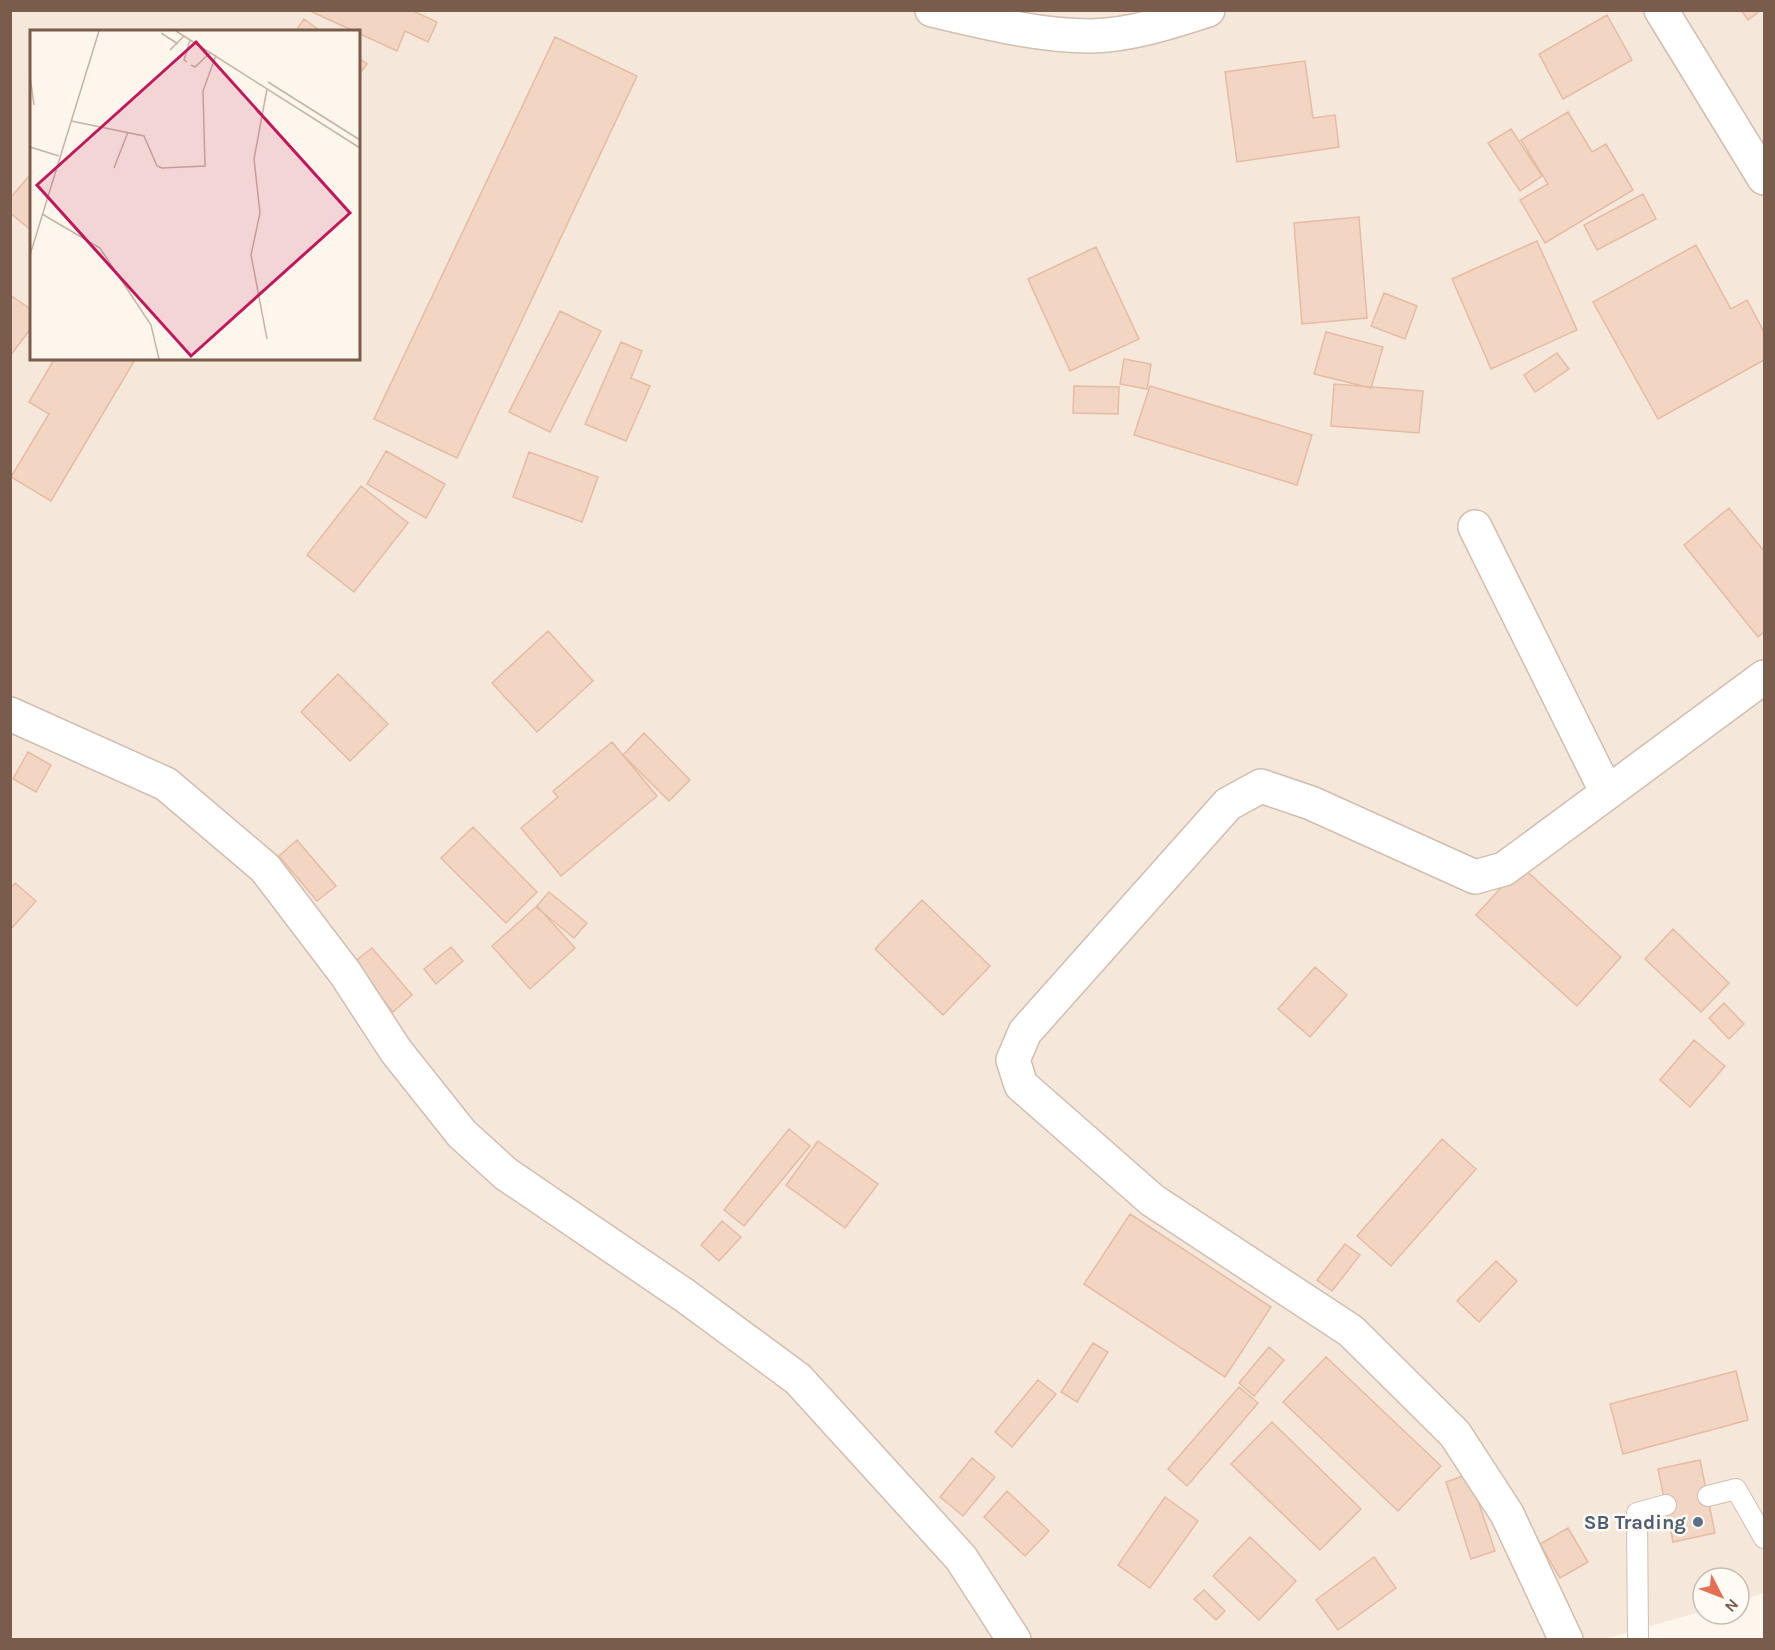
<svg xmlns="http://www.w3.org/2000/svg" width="1775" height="1650" viewBox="0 0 1775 1650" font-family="Karla,sans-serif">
<rect width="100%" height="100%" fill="#fdf6ec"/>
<path fill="#f5e8da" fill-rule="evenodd" d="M 11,11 L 1764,11 L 1764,1593 L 1739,1601 L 1739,1578 L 1703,1578 L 1703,1611 L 1601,1640 L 11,1640 ZM 32,32 L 358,32 L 358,358 L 32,358 Z"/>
<path fill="#f3d5c3" stroke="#e6bba3" stroke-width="1.5" d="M 308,10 L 411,10 L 437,22 L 428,42 L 405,31 L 397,51 Z
M 1741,10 L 1761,10 L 1748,20 Z
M 1607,15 L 1632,60 L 1563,99 L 1539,54 Z
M 304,19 L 322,32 L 295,32 Z
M 555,37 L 637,76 L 457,458 L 374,419 Z
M 358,57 L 367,64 L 358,76 Z
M 1305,61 L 1313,118 L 1335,115 L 1339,147 L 1237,162 L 1225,72 Z
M 1568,112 L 1592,152 L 1606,144 L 1633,190 L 1545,243 L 1520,200 L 1548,184 L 1521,140 Z
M 1511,129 L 1542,176 L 1520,191 L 1488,143 Z
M 30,175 L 32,176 L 32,231 L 10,213 L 10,198 Z
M 1643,194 L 1656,219 L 1597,250 L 1584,225 Z
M 1359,217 L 1367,318 L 1302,324 L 1294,223 Z
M 1537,241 L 1577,330 L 1491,369 L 1452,279 Z
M 1696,245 L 1731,309 L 1747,300 L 1764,332 L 1764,360 L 1658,419 L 1593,302 Z
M 1096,247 L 1139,339 L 1070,371 L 1028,279 Z
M 1384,293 L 1417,306 L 1405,339 L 1371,326 Z
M 10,295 L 32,310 L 32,327 L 10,356 Z
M 560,311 L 601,331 L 550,432 L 509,412 Z
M 1326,332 L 1383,347 L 1371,388 L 1314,374 Z
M 621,342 L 642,351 L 631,378 L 650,386 L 626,441 L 585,424 Z
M 1557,353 L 1569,369 L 1535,392 L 1524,375 Z
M 55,358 L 136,358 L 51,501 L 11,477 L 49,414 L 29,402 Z
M 1124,359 L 1151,364 L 1147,389 L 1120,384 Z
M 1334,384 L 1423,391 L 1419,433 L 1331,426 Z
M 1074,386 L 1119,387 L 1118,414 L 1073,413 Z
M 1150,386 L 1312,435 L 1297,485 L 1134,435 Z
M 386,451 L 445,484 L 426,518 L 367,484 Z
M 529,452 L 598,477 L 582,522 L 513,497 Z
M 361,486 L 408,523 L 354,592 L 307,555 Z
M 1729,508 L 1764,551 L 1764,632 L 1758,637 L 1684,545 Z
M 548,631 L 593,681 L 537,732 L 492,683 Z
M 338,674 L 388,724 L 350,761 L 301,712 Z
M 644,733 L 690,780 L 669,801 L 623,755 Z
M 612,742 L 657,796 L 561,876 L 521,828 L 558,797 L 553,791 Z
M 28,752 L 51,765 L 36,792 L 13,779 Z
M 473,827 L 537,892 L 506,923 L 441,858 Z
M 297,840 L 336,886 L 317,901 L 279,856 Z
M 1521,866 L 1621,957 L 1577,1006 L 1476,915 Z
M 15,883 L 36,901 L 10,930 L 10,889 Z
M 549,892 L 587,923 L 574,938 L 536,907 Z
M 922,900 L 990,966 L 943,1015 L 875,949 Z
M 537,906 L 575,948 L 530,989 L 492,946 Z
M 1673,929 L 1729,983 L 1701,1012 L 1645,959 Z
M 451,947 L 463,961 L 436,984 L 424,969 Z
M 372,948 L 412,995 L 393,1012 L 353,963 Z
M 1315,967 L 1347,995 L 1310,1037 L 1278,1009 Z
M 1724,1003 L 1744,1024 L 1729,1039 L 1709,1018 Z
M 1694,1040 L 1725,1066 L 1690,1107 L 1660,1080 Z
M 789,1129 L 810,1146 L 744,1226 L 724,1210 Z
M 1442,1139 L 1476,1169 L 1391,1266 L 1357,1236 Z
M 818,1141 L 878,1184 L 845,1228 L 786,1185 Z
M 1130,1214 L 1271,1307 L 1225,1377 L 1084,1284 Z
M 722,1221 L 741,1237 L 719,1261 L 701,1245 Z
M 1345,1244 L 1360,1255 L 1332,1291 L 1317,1280 Z
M 1496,1261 L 1517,1281 L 1479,1322 L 1457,1301 Z
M 1093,1343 L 1108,1352 L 1077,1402 L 1061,1392 Z
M 1269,1347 L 1284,1360 L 1254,1396 L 1239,1383 Z
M 1326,1357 L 1441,1466 L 1398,1511 L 1283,1402 Z
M 1736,1371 L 1748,1420 L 1623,1454 L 1610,1404 Z
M 1038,1380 L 1056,1394 L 1012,1447 L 995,1432 Z
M 1239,1387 L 1258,1403 L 1187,1486 L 1168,1469 Z
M 1272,1422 L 1361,1509 L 1320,1550 L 1231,1464 Z
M 972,1458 L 995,1477 L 963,1516 L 940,1497 Z
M 1700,1460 L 1715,1533 L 1673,1542 L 1658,1469 Z
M 1469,1474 L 1495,1551 L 1471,1559 L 1446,1482 Z
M 1007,1491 L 1049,1531 L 1025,1556 L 984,1517 Z
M 1165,1497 L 1198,1521 L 1150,1588 L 1118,1565 Z
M 1568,1528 L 1588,1562 L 1560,1578 L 1540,1544 Z
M 1250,1537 L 1296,1581 L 1259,1620 L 1213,1576 Z
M 1374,1557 L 1396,1588 L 1338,1630 L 1316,1600 Z
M 1204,1590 L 1225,1611 L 1216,1620 L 1194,1599 Z"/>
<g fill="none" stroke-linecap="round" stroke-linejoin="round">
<g stroke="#d1beb0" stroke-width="22">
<path id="lane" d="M 1708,1496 L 1736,1489 L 1764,1538
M 1638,1640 L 1637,1513 L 1666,1505"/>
</g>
<g stroke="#d1beb0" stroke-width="36">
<path id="street" d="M 932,10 C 984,22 1038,36 1091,36 C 1131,35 1171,22 1208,10
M 1661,10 L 1764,178
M 1475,527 L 1607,793
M 10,714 L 166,784 L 265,868 L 345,973 L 396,1051 L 462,1134 L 506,1174 L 684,1295 L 798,1379 L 961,1558 L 1014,1640
M 1566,1640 L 1507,1514 L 1455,1434 L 1351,1331 L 1152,1200 L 1021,1085 L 1013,1060 L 1025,1032 L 1228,804 L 1261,786 L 1311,803 L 1475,877 L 1504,869 L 1764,677"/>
</g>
<use href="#lane" stroke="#fff" stroke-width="20"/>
<use href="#street" stroke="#fff" stroke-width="33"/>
</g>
<circle fill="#5c6f8a" stroke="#fffaf3" stroke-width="2" cx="1698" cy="1522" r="6"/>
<g text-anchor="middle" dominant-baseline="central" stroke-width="5" stroke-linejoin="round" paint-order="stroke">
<g font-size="20" font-weight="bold" fill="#4e5e75" stroke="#fffaf3" text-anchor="end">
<text x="1686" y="1522">SB Trading</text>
</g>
</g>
<g transform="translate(30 30)">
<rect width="330" height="330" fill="#fdf6ec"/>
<path fill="none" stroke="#c5b3a7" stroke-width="1.5" d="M 146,1 L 330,118M 131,3 L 148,14M 140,20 L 154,6M 157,32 L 154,30 L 160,10M 161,35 L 165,37 L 181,22M 0,46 L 4,75M 238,52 L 330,110M 237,59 L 224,129 L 230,183 L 221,225 L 237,309M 41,91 L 114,106 L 127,136 L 132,138 L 175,136 L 173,61 L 186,25M 0,117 L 29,126M 84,138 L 98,102M 12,184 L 70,218 L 121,295 L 129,329M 0,225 L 69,1"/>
<path fill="#c2185b" fill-opacity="0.15" stroke="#c2185b" stroke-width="3" d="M 166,12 L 320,183 L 161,326 L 7,155 Z"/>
<rect width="330" height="330" fill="none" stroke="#7a5c4d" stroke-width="3"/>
</g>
<rect width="1775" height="1650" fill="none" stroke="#7a5c4d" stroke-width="24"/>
<g transform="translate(1721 1596) rotate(132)"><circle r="28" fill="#fffaf3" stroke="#cabbb1" stroke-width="1.5"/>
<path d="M0-4.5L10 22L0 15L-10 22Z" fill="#e76f51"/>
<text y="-9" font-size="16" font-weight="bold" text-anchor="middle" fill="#7a5c4d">N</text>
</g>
</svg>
